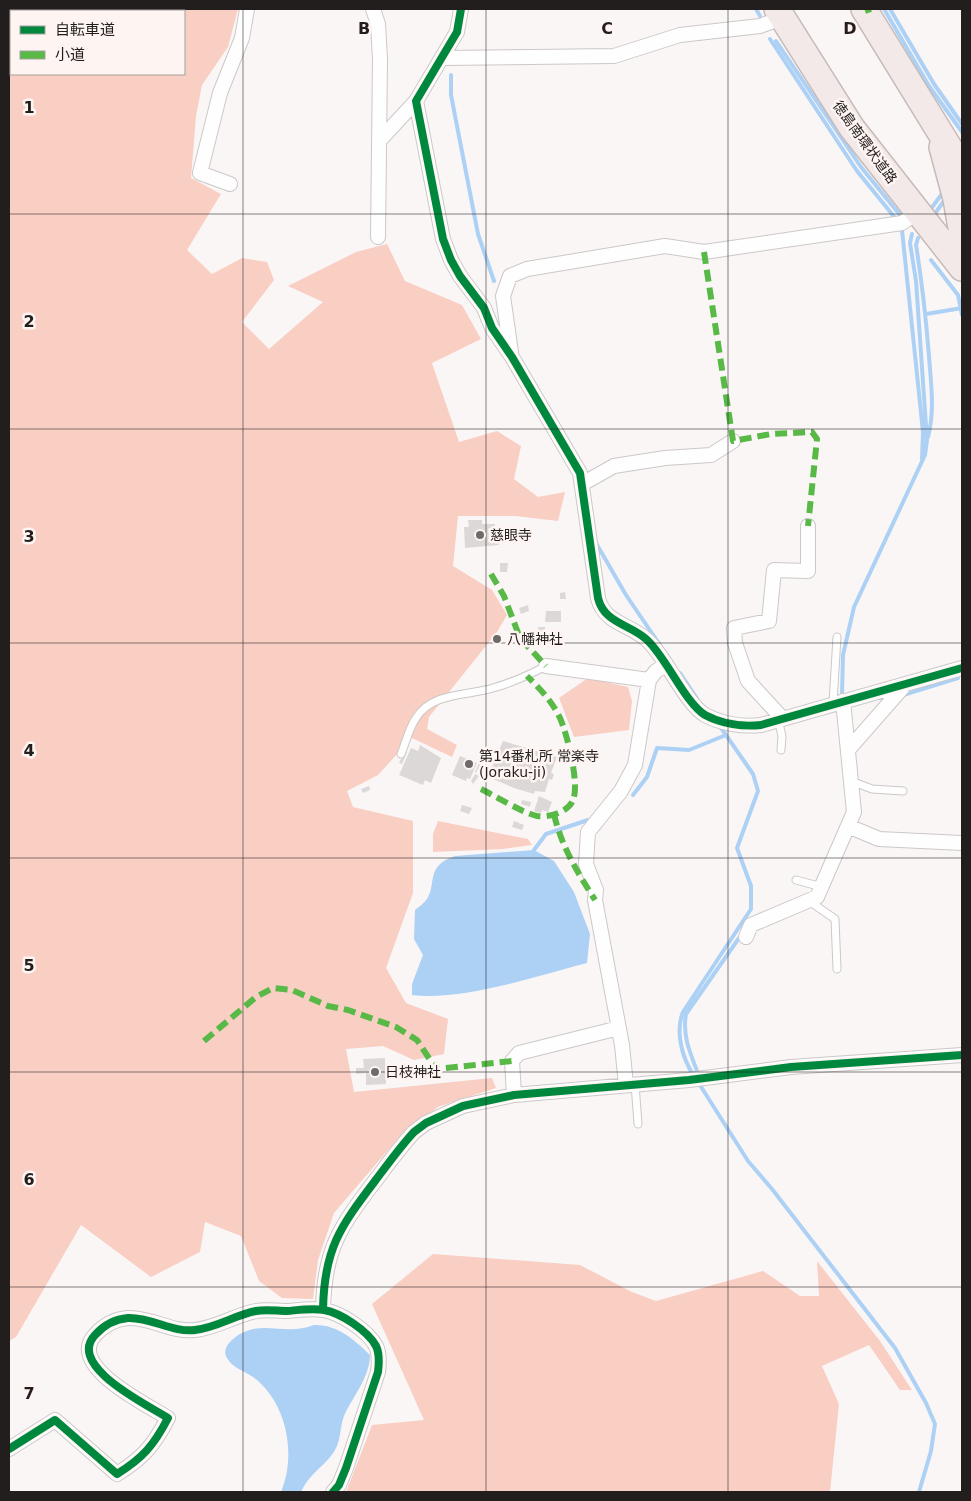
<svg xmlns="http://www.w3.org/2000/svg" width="971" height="1501" viewBox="0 0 971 1501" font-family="'DejaVu Sans','Noto Sans JP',sans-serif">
<rect width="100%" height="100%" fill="#fbf6f6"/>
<path fill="#f9cec3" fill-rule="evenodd" d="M 9,9 L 238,9 L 228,47 L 202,85 L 196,116 L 191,178 L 221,194 L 187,250 L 212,274 L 242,258 L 267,262 L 274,280 L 242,322 L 269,349 L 323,302 L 288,286 L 356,252 L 387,244 L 405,281 L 462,305 L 481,339 L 432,363 L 459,442 L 497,431 L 521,446 L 514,479 L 538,497 L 565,492 L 558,521 L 515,516 L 458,516 L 453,566 L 492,590 L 507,615 L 497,632 L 429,717 L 427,729 L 457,745 L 452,757 L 412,738 L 378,775 L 347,791 L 353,807 L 413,821 L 413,893 L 386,968 L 406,1003 L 448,1019 L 444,1054 L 414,1060 L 383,1046 L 346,1049 L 354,1092 L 492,1078 L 496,1088 L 438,1107 L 401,1135 L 334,1213 L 318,1260 L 313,1299 L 282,1298 L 259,1281 L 241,1236 L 205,1222 L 200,1252 L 151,1277 L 81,1225 L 16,1337 L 9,1341 ZM 11,11 L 184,11 L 184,74 L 11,74 Z
M 588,678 L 628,687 L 632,701 L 629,730 L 574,737 L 559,698 Z
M 438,821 L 528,839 L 532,845 L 503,849 L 433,852 L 433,834 Z
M 433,1254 L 580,1265 L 632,1292 L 656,1301 L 763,1271 L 800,1296 L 819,1296 L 817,1261 L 880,1341 L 912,1390 L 900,1390 L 869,1345 L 822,1366 L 839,1404 L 830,1492 L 346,1492 L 372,1425 L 424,1420 L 372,1304 Z"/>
<path fill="#acd1f5" d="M 534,850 L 554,861 L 574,892 L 590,934 L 587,963 C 537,976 462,1001 412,995 L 412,984 L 423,955 L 414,939 L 415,910 C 419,907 424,903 427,899 C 437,883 425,866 455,856 Z
M 314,1325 C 337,1324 355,1340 370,1355 C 370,1377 353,1396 344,1416 C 340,1426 341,1440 335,1450 C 325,1467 311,1471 301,1492 L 281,1492 C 296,1456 288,1407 257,1380 C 248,1372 233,1369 227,1358 C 221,1348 232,1339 240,1334 C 265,1320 286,1336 314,1325 Z"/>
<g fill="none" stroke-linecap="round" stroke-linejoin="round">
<path stroke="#acd1f5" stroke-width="4" d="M 756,9 L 760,16
M 884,9 L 929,86 L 962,132
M 890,9 L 934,84 L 962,124
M 770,39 L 857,171 L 896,219
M 776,41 L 861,167 L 900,215
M 451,75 L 451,95 L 478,234 L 494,281
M 930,210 L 944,191
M 934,215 L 946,198
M 902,230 L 923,432 L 922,459
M 918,238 L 916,245 C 922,282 926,319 929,356 C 931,384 935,410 928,437
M 931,260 L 958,295 L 962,315
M 926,314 L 962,308
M 596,543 L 626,595 L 660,645
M 680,673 L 698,700
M 842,695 L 843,655 L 854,607 L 925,455 L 927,440 L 916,281 L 910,243 L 912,234
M 903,695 L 958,678
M 633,795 L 647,777 L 657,748 L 689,750 L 726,735
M 534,850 L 546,834 L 588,820
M 694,1076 C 682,1058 675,1032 683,1012 L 751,909 L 751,886 L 737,848 L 758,791 L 753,774 L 719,725
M 699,1076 C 691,1055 682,1037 686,1014 L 739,938
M 698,1082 L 748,1161 L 772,1189 L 895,1348 L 926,1403 L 935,1424 L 931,1451 L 919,1492"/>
</g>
<path fill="#dcd8d7" d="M 468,520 L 482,520 L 482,524 L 495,524 L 495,527 L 499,527 L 499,545 L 465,548 L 464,527 L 469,527 Z
M 500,563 L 508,563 L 507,572 L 500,572 Z
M 565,592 L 566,599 L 560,599 L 560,593 Z
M 528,605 L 529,611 L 521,614 L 519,608 Z
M 546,611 L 561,611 L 561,622 L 545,622 Z
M 538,627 L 545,627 L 545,637 L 538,637 Z
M 497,635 L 501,637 L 498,643 L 494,641 Z
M 503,741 L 557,757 L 551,773 L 554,774 L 552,780 L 549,779 L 545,792 L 535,791 L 534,794 L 514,788 L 488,777 Z
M 420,745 L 441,758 L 431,783 L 425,780 L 423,785 L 399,775 L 411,748 L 418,751 Z
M 405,751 L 407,752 L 402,764 L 399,763 Z
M 460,756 L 477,763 L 470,779 L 467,778 L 466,781 L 452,775 Z
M 479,763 L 490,767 L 487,773 L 478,769 L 476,773 L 475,772 Z
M 475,774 L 479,776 L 473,784 L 471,781 Z
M 369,786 L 370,790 L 363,793 L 361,789 Z
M 539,796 L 552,802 L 548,812 L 542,810 L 541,813 L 534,811 Z
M 522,800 L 531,802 L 530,807 L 521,804 Z
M 462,805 L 472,808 L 469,814 L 460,811 Z
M 514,821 L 524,825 L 522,830 L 512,827 Z
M 385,1058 L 385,1068 L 391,1068 L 391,1078 L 386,1078 L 386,1084 L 366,1085 L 366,1073 L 356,1074 L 356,1068 L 364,1068 L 363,1059 Z"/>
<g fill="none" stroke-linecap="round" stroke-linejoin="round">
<g stroke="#ccc8c7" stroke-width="9">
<path id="lane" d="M 833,703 L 837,637
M 778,719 L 782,736 L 781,750
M 401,754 C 406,742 409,728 416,718 C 432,692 467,696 493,688 C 511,683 529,675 546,666
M 851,781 L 872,789 L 903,791
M 796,880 L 822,887
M 809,901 L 835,919 L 837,969
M 635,1084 L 638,1124"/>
</g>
<g stroke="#ccc8c7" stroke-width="16">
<path id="street" d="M 373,9 L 378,24 L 380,59 L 378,237
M 461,9 L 457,32 L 416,101 L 443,239 L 451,260 L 460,276 L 484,308 L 492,328 L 512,357 L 580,473 L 598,598 C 604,623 629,624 646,639 C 665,655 685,703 705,715 C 722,724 743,727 761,725 L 962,668
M 442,58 L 614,56 L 680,35 L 760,26 L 782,18
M 380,140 L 416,101
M 230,184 L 200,173 L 220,93 L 242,38 L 247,9
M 511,352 L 503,296 L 510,276 L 527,269 L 665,246 L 704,252 L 902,223 L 918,212
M 582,484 L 614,466 L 665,458 L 711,455 L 733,441
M 546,666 L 649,680
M 782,718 L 748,681 L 735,643 L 734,628 L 769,621 L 774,570 L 808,571 L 808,526
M 848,750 L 905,685
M 848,826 L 879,839 L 962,843
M 746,937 L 751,925 L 817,897 L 854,812 L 843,701
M 626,1085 L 622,1045 L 595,900 L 596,890 L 586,864 L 588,832 L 621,791 L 635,765 L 649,680 L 656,671 L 666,665
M 514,1095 L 512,1061 L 519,1053 L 619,1028
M 323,1310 C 324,1249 340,1227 375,1181 C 388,1164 400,1147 414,1132 L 426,1123 L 463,1106 L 514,1095 L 689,1080 L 791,1067 L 962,1055
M 9,1449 L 55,1420 L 117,1474 C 143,1458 154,1445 168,1418 C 148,1405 66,1366 95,1335 C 104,1325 115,1319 128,1318 C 151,1317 173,1333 195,1330 C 216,1328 235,1315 256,1311 C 266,1309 277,1311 287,1311 C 299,1310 312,1308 324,1310 C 341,1313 368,1331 376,1346 C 380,1354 379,1364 378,1372 L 346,1468 L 339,1485 L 333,1492"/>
</g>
<g stroke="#c5bbb8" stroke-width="28">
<path id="highway" d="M 777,9 L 852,128 L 962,268
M 864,9 L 962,168
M 942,147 L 956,199 L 962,234"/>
</g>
<use href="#lane" stroke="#fefefe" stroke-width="7"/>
<use href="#street" stroke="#fefefe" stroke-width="14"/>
<use href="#highway" stroke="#f2e9e8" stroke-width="25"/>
<path stroke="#58b947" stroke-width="6" stroke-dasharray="12 6" stroke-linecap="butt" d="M 865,11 L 871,9
M 704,252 L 733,441 L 771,434 L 812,432 L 817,439 L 808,526
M 491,574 L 504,596 L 520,638 L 546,666
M 481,789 C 495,796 523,813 537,816 C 548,818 569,812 573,800 C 580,784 567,734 560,718 C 552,701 540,689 527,676
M 554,814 C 561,846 578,873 595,900
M 204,1041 L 256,997 L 273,988 L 292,990 L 328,1006 L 348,1010 L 396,1027 L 417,1040 L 436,1069
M 428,1070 L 512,1061"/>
<g stroke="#fef5f3" stroke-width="11">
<path id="cycleway" d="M 461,9 L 457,32 L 416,101 L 443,239 L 451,260 L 460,276 L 484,308 L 492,328 L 512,357 L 580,473 L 598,598 C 604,623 629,624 646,639 C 665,655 685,703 705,715 C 722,724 743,727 761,725 L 962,668
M 323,1310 C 324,1249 340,1227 375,1181 C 388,1164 400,1147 414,1132 L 426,1123 L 463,1106 L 514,1095 L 689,1080 L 791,1067 L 962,1055
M 9,1449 L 55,1420 L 117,1474 C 143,1458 154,1445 168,1418 C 148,1405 66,1366 95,1335 C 104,1325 115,1319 128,1318 C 151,1317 173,1333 195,1330 C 216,1328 235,1315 256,1311 C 266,1309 277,1311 287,1311 C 299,1310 312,1308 324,1310 C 341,1313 368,1331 376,1346 C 380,1354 379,1364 378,1372 L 346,1468 L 339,1485 L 333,1492"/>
</g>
<use href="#cycleway" stroke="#00873e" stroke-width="8"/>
</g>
<path fill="none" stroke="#211e1d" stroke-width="1" stroke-opacity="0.55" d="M 243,9 L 243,1492M 486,9 L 486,1492M 728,9 L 728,1492M 9,214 L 962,214M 9,429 L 962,429M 9,643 L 962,643M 9,858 L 962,858M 9,1072 L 962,1072M 9,1287 L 962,1287"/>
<g fill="#6d6a69" stroke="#fef5f3" stroke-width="2">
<circle cx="480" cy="535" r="5"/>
<circle cx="497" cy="639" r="5"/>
<circle cx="469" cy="764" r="5"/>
<circle cx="375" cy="1072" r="5"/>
</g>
<g text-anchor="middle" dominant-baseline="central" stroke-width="5" stroke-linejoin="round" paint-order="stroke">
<g font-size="14" fill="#211e1d" stroke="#fef5f3">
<text transform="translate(865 142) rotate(54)">徳島南環状道路</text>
</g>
<g font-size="14" fill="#211e1d" stroke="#fef5f3" text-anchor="start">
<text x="490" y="535">慈眼寺</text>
<text x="507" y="639">八幡神社</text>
<text x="479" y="756">第14番札所 常楽寺<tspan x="479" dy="16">(Joraku-ji)</tspan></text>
<text x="385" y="1072">日枝神社</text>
</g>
</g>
<g font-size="16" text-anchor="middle" font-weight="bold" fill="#211e1d" stroke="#fef5f3" stroke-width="5" stroke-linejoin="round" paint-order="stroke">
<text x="364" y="34">B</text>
<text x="607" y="34">C</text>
<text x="850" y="34">D</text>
<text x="29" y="113">1</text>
<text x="29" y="327">2</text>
<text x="29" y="542">3</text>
<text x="29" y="756">4</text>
<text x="29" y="971">5</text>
<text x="29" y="1185">6</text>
<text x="29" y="1399">7</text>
</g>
<rect width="971" height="1501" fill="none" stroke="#211e1d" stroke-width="20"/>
<rect x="10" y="10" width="175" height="65" fill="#fef5f3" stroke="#a69f9d"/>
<rect x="20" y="26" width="25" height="8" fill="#00873e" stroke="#a69f9d"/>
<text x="55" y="35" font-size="15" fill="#211e1d">自転車道</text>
<rect x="20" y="51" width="25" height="8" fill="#58b947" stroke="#a69f9d"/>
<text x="55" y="60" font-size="15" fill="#211e1d">小道</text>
</svg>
